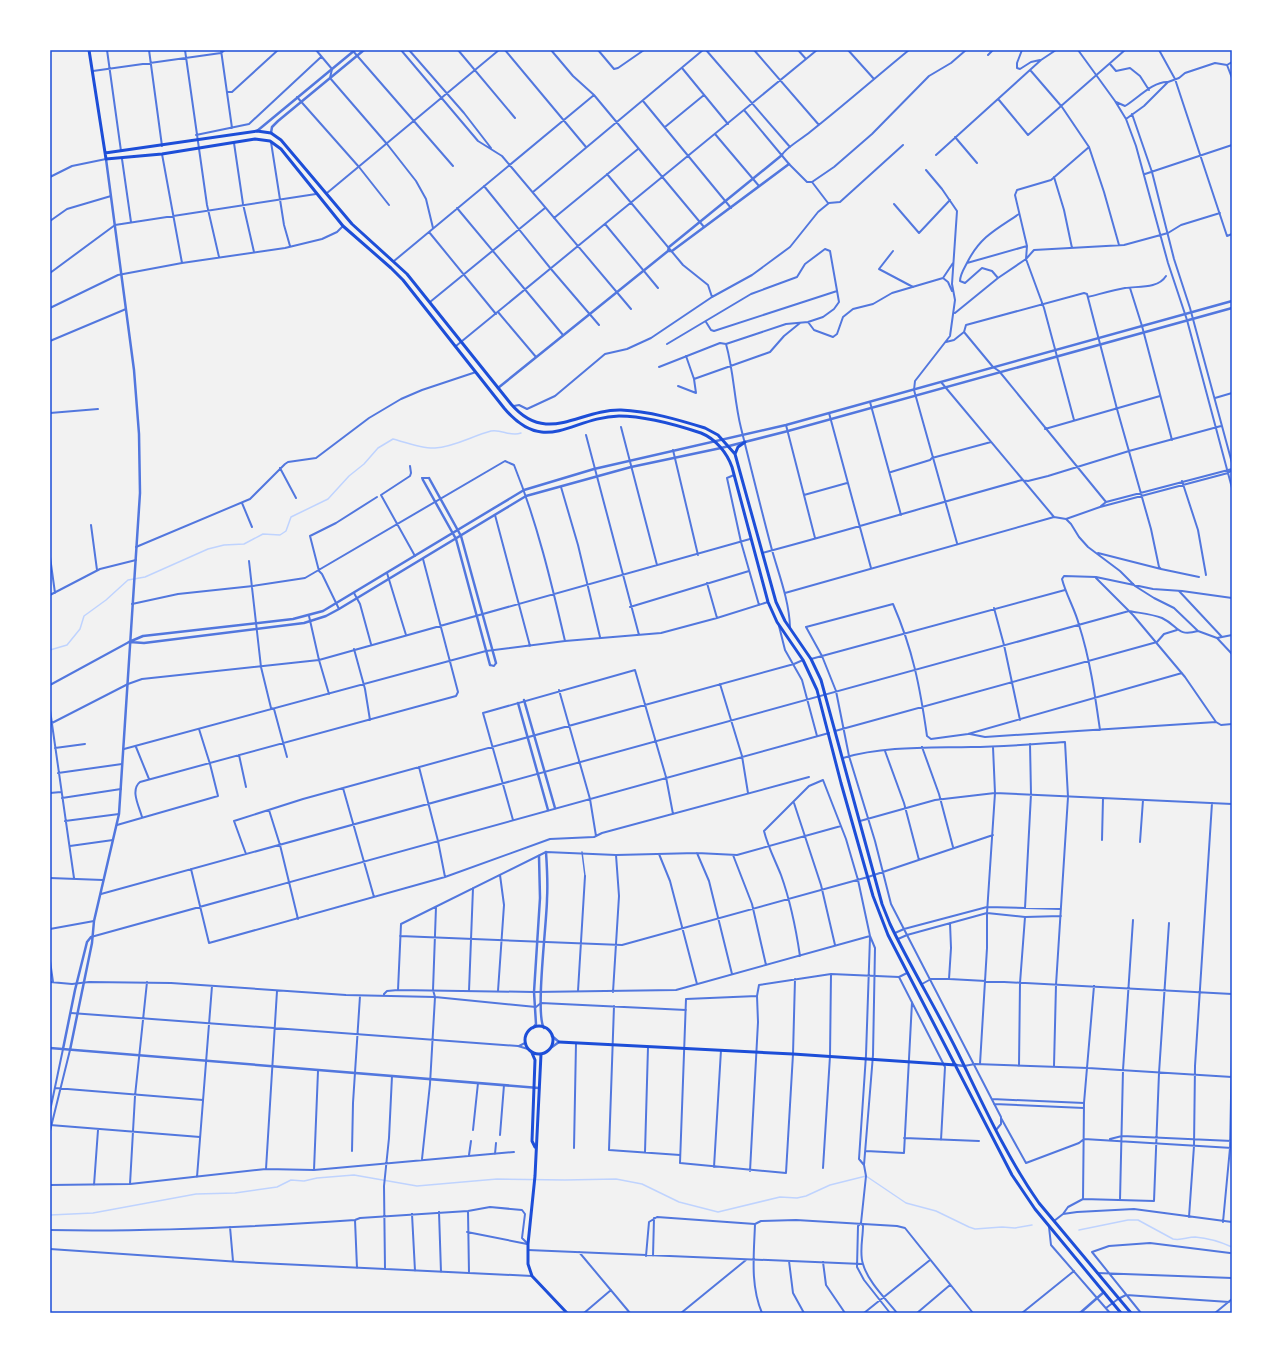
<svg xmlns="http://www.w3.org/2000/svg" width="1282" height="1363" viewBox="0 0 1282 1363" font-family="'Noto Sans',sans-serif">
<rect width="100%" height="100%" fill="#f2f2f2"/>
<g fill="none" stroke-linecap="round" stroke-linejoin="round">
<path stroke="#bfd3fe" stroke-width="1.5" d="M 50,650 L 67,645 L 80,629 L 84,616 L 106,600 L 128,580 L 145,577 L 208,549 L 224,545 L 244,544 L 263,534 L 280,535 L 286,531 L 291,517 L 328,499 L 349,476 L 364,464 L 378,448 L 393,439 C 404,442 424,449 435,448 C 454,447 472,436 491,431 C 502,429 510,437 521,433
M 50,1215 L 93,1213 L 196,1194 L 235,1193 L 277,1187 L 291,1180 L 304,1181 L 317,1178 L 354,1175 L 417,1186 L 497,1179 L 565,1180 L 616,1179 L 642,1184 L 679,1202 L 718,1212 L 780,1197 L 797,1198 L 806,1196 L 830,1185 L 866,1176 L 906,1203 L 936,1211 L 969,1227 L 975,1229 L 1002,1227 L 1015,1228 L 1032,1225
M 1079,1230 L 1128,1220 L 1138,1220 L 1173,1239 C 1181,1241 1187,1237 1195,1237 C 1207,1238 1221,1242 1232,1247"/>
<path stroke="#5277de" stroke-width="1.5" d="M 582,852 L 585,876"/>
<path stroke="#5277de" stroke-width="2" d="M 107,50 L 121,151
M 149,50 L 162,146
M 185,50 L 207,205 L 219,257
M 221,50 L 232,128
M 316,50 L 332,69 L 330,78 L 387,144 L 416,181 L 426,199 L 433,228
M 401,50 L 478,141 L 502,156 L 631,309
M 409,50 L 464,113 L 491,148
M 458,50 L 515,118
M 505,50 L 586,147
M 551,50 L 573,76 L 594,95 L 704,227
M 598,50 L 614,69 L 618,68 L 644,50
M 706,50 L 790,147
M 754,50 L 819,125
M 798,50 L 806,59
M 848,50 L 874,79
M 1022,50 L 1017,63 L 1017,68 L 1020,69 L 1031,62 L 1040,60
M 1078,50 L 1115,101 L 1126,119 L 1136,146 L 1168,263 L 1187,320 L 1232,488
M 1159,50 L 1175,79 L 1227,236 L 1232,234
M 353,51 L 453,166
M 988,55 L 993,50
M 1110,64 L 1116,71 L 1130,68 L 1140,76 L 1149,90
M 1227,65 L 1232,78
M 682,68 L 728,124
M 93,71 L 221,53 L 225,50
M 1031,71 L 1062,107 L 1089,147 L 1104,192 L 1119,245
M 227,92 L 232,92 L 278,50
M 297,97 L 359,167 L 389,205
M 999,100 L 1028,135 L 1125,50
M 643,101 L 731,208
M 1116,102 L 1125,106 C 1137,99 1153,81 1168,82
M 744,110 L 789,164 L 807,182 L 812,182 L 828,203
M 1132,114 L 1152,172 L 1174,259 L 1190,308 L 1232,463
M 1126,119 L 1144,106 L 1168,82 L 1179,78 L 1185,73 L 1215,63 L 1227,65 L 1232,62
M 665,127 L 704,95
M 715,134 L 759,186
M 196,135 L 249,124 L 321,57
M 955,137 L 977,163
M 271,142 L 284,225 L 290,246
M 234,143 L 243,204 L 254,252
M 162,154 L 182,263
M 782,155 C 784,149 803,138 810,132 C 843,106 876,77 909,50
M 936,155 L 1041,60 L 1056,50
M 122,159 L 131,222
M 926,170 L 942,189 L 957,211 L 952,284 L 955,300 L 950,336 L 915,381 L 914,390 L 957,543
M 607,174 L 683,265 L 708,285 L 712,297
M 1145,174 L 1232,145
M 50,177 L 72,166 L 106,159
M 1054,177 L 1064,210 L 1072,248
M 812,182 L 834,167 L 872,134 L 929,76 L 951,63 L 966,50
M 484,186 L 551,269 L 599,325
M 533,192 L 703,50
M 327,193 L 499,50
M 894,204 L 919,233 L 950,200
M 457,208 L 563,335
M 554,218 L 638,149
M 50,221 L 67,209 L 111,196
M 605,224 L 658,288
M 429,232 L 496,314
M 893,251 L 879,269 L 913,287
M 394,261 L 594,95
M 967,263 L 1027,246
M 50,273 L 115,225 L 316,194
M 943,278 L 953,263
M 998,278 L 992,271 L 982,268 L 965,283 L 960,281 C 960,274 965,267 968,261 C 981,236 997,229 1019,214
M 1130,288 L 1142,326 L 1172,440
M 1088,297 C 1100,294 1113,290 1125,288 C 1138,286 1158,289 1166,276
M 430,302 L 545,208
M 50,308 L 118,275 L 182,263 L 285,248 L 322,239 L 337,232 L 343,226
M 498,312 L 536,357
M 955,313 L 998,278 L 1026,259 L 1034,250 L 1124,245 L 1168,233 L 1181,225 L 1220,213
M 706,322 L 711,330 L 714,331 L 837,291
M 808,322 L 814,330 L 833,337 L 837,334 L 843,317 L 853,309 L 873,304 L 892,293 L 943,278 L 948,282 L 952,291
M 964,332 L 993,367 L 999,371 L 1106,502
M 50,341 L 126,309
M 946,342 L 954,340 L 964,332 L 966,325 L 1084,293 L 1087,294 L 1117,409 L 1151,529 L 1159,567 L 1161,569 L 1199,577
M 726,344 C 734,372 734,400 741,428 C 751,468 761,509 772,550 C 779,575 789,600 790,627
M 456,346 L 817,50
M 659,367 L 720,343 L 726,344 L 786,324 L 808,322 L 823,317 L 834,309 L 839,302 L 830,251 L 825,249 L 805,264 L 797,277 L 751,294 L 667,344
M 694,379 L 770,352 L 784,336 L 800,323
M 941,382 L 1054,517 L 1066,519 L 1071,524 L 1079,537 L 1088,547 L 1120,571 L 1135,586 L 1154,598 L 1174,608 L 1198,631 L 1217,638 L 1232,654
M 678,386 L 696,393 L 694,379 L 686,356
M 1215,398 L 1232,393
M 870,402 L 901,515
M 514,406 L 519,405 L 527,409 L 555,396 L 605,354 L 627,349 L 651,338 L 712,297 L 752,275 L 790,247 L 818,212 L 829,203 L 840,202 L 903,145
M 50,413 L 98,409
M 829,413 L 871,568
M 1074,420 L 1044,308 L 1026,259 L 1027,246 L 1015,195 L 1017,190 L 1051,180 L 1089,147
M 786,425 L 815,538
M 621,427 L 657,565
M 1045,429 L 1160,396
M 586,435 L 639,635
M 673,450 L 698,555
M 410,466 L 411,473 L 410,476 L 381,495 L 415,556
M 280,468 L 296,498
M 891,472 L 930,460 L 932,458 L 991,442
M 734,475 L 727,478 L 741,542 L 759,605
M 423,480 L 422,478 L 429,478
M 1182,481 L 1198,530 L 1206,575
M 561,487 L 578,545 L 600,637
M 804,495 L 847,483
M 242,503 L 252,527
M 1101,506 L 1106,502 L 1232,469
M 495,515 L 530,646
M 1066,519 L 1100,507 L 1228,473 L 1232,470
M 91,525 L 97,570
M 136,547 L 250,499 L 285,464 L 288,462 L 316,458 L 369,418 L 401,399 L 422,390 L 476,372
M 762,553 C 849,530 935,504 1022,480 L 1028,481 L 1048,476 L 1129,451 L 1221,426
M 1098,553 L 1161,569
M 50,557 L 55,593
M 249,561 L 261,667 L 271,708 L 274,709 L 287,757
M 387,573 L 406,635
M 1096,578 L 1133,615 L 1185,677 L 1216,722
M 707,583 L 717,618
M 1179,591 L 1222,637
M 354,593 L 360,604 L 371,644
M 785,593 L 1054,517
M 50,595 L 100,569 L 136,560
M 132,604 L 178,594 L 253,586 L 305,578 L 505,461 L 514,465 C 537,522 551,581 565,641
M 630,607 L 749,571
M 994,608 L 1004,645 L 1020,720
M 339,609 L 322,574 L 319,571 L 310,536 L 336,523 L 377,497
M 309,616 L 319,660 L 329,694
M 779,626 L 785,650 L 802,680 L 817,736
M 1217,638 L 1232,635
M 354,649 L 365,689 L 370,720
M 811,659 L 1065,590
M 490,665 L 494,666 L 496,663
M 720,684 L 742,756 L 748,793
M 50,685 L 129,642
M 559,690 L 590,799 L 596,836
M 50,710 L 74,878
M 50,724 L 128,684 L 142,679 L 319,660 L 750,539
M 1100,730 C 1095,695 1090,659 1079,625 C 1075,609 1066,595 1062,579 L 1064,576 L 1096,577 L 1153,589 L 1182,591 L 1232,598
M 835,731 L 1157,642 L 1164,634 L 1177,630
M 970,734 L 985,737 L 1216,722 L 1221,725 L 1232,724
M 136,747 L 149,779
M 922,747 L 939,794 L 953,847
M 55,748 L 85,744
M 124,749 L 486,651 L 565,641 L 661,633 L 717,618 L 768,602
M 885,751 L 904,803 L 919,860
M 239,755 L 246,787
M 843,758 C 884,746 928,748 971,747 C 1002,747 1034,744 1065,742 L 1068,797 L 1056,985 L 1054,1066
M 419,767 L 438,841 L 445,877
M 58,773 L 122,764
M 343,788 L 374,897
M 50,793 L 61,792
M 62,798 L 121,789
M 794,803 L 821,885 L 835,945
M 269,810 L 280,845 L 298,919
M 142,817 C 139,806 130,790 140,782 L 456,696 L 458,692 L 423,559
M 513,820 L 483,713 L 635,670 L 666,777 L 673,814
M 65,821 L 119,814
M 860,821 L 935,800 L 995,793 L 1232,804
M 117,825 L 218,796 L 210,764 L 199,729
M 1102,840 L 1103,798
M 1140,842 L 1143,800
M 70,846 L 113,840
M 697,853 L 709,881 L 732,974
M 246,854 L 234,821 L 303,799 L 794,664 L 803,660
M 659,854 L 670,881 L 697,984
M 733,855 L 752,904 L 766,965
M 191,869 L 209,943 L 445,877 L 550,839 L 594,837 L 602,833 L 809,777
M 50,878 L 103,880
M 101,894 L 1129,611 C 1139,613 1152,614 1162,618 C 1179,626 1176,637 1198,631
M 1025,908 L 1031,794 L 1030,744
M 50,929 L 94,921
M 895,933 L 904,929 L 987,907 L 1061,909
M 400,936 L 622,945 L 868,877 L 993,835
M 91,937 L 829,733
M 898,939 L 907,935 L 987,913 L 1025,917 L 1061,916
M 800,956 C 796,929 790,900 781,875 C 775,860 768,847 764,831 L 809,786 L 823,780 L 846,839 L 858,880 L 870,936 L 875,948 L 873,1055 L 864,1165 L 866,1176 L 861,1223 L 863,1226 C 863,1238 859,1253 863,1264 C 868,1282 886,1299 897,1313
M 50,961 L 53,982
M 899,977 L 945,1067 L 941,1140
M 949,979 L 951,948 L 950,923
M 50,982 L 72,984 L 89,982 L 171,983 L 346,995 L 435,997 L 536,1007 L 541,1003 L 686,1010
M 922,984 L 931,979 L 949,979 L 1232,994
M 398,990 L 401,924 L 546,852 L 616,855 L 697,853 L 737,855 L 841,826
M 469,991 L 473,888
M 498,991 L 504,905 L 500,875
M 578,991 L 585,876
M 613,992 L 619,896 L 616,855
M 384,994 L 387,991 L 398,990 L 534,992 L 676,990 L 870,936
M 757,996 L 686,999 L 680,1163 L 786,1173 L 793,1054 L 795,979
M 614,1006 L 609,1150 L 680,1155
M 71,1013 L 518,1046 L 528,1049
M 519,1046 L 525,1043
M 980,1064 L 987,948 L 987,913 L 995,793 L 993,747
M 964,1066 L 975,1064 L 1088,1068 L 1232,1077
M 1019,1066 L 1020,983 L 1025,917
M 55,1088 L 203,1100
M 992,1099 L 1084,1103
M 994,1104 L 1084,1108
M 50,1111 L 63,1049
M 1001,1118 L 1026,1163 L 1079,1143 L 1084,1139 L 1232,1148
M 50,1125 L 200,1137
M 473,1130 L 478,1083
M 996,1130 L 1001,1124 L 1001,1117 L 891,904 L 875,841 L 849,756 L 836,691 L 822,656 L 806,627 L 893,604 C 913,650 920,687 927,736 L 931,739 L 968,734 L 1182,673
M 50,1131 L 70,1050
M 500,1135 L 504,1085
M 904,1138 L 979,1141
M 1110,1139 L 1122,1136 L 1232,1141
M 574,1148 L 576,1043
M 352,1151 L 353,1103 L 360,996
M 866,1151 L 904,1153 L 912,1002
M 645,1152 L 648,1047
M 495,1154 L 496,1143
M 469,1155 L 471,1141
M 422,1159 L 430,1084 L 435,997 L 433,990 L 436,907
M 864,1165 L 859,1159 L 866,1055 L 870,937
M 714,1167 L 721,1050
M 823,1168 L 830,1056 L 831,974
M 266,1169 L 277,991
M 314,1170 L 318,1071
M 750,1171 L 758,1022 L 757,996 L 759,985 L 831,974 L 899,977 L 907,973
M 197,1177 L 212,986
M 130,1184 L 135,1096 L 147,982
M 50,1185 L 130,1184 L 266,1169 L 314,1170 L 514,1152
M 94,1185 L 98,1130
M 1083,1199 L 1084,1103 L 1094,986
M 1120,1200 L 1123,1070 L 1133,920
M 468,1211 L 469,1273
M 439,1212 L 441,1272
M 412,1214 L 415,1271
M 1063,1214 L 1068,1207 L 1083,1199 L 1154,1201 L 1159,1073 L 1169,923
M 1189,1217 L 1194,1146 L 1195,1066 L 1212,803
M 355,1220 L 357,1268
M 1054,1221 L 1063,1214 L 1077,1212 L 1134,1209 L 1232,1222
M 1223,1222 L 1230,1148 L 1232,1048
M 861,1223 L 858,1226 L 857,1267 L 864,1280 L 890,1313
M 755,1224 C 754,1254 750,1285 762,1313
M 230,1227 L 233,1261
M 1049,1227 L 1051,1245 L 1110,1313
M 50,1230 C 152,1232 253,1227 355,1220 L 360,1218 L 468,1211 L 490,1207 L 522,1210 L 525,1214 L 522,1238 L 528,1244
M 467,1232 L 527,1244
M 50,1249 L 240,1262 L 532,1276
M 528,1250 L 862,1264
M 579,1252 L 630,1313
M 646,1256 L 649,1222 L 657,1217 L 755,1224 L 761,1221 L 796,1220 L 897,1226 L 905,1228 L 973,1313
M 653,1256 L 654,1218
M 789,1261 L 793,1293 L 804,1313
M 823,1262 L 826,1285 L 845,1313
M 385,1269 L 384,1186 L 389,1138 L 392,1076
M 1097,1273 L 1232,1278
M 1106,1308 L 1118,1299 L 1126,1295 L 1229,1302
M 584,1313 L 611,1290
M 681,1313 L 746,1260
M 864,1313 L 930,1260
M 917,1313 L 950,1285
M 1022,1313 L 1074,1271
M 1141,1313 L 1092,1252 L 1109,1246 L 1150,1243 L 1230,1253
M 1215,1313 L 1232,1299"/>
<path stroke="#5277de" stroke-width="2.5" d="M 257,131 L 355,50
M 271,133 L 272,127 L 278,121 L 364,50
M 668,251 L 669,247 L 782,155
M 498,388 L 668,251 L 672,251 L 789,164
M 429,478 L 461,536 L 496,663
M 423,480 L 456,539 L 490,665
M 129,642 L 143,636 L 293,619 L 323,611 L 524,490 L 594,469 L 786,425 L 1232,301
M 130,642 L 144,643 L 304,623 L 326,616 L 339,609 L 526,496 L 631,467 L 721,448 L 788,431 L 1232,308
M 524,700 L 555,808
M 518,703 L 548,810
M 533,1028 L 536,1024 L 534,992 L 540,898 L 539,856
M 544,1028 C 535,1015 547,921 547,899 C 548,883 547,867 546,852
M 552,1047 L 559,1042 L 552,1036
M 50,1048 L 539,1088
M 63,1049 L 75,990 L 87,942 L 91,937
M 70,1050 L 92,943 L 94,921 L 119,814 L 140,493 L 139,434 L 134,370 L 106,159
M 956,1065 L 964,1066
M 1080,1313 L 1104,1292"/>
<path stroke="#1d4ed8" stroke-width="3" d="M 89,50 L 106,159 L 162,154 L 255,139 L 270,141 L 281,149 L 343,226 L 391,268 L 403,280 L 504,408 C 545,457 571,417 619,416 C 644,416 677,425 701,433 C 716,439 727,453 732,467 L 768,602 L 777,622 L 803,660 L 817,690 L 841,783 L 873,896 L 888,935 L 1012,1175 L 1035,1209 L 1121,1313
M 105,153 L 257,131 L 271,133 L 281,140 L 352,224 L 407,274 L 511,404 C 547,446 579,409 621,410 C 649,411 679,420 705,428 L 718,435 L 735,454 L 776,602 L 785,621 L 811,659 L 821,680 L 882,904 L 890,924 C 911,968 937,1010 958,1053 C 983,1104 1006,1156 1039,1203 L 1131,1313
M 735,454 L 738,447 L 745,442
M525 1040a14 14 0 1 1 28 0a14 14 0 1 1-28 0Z
M 559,1042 L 793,1054 L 956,1065
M 532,1053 L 535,1060 L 532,1141 L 535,1147
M 541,1054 L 535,1176 L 528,1244 L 528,1264 L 532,1276 L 567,1313"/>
</g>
<rect width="1282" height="1363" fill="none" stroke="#ffffff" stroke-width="102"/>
<rect x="51" y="51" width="1180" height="1261" fill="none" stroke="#1d4ed8" stroke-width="1.5"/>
</svg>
